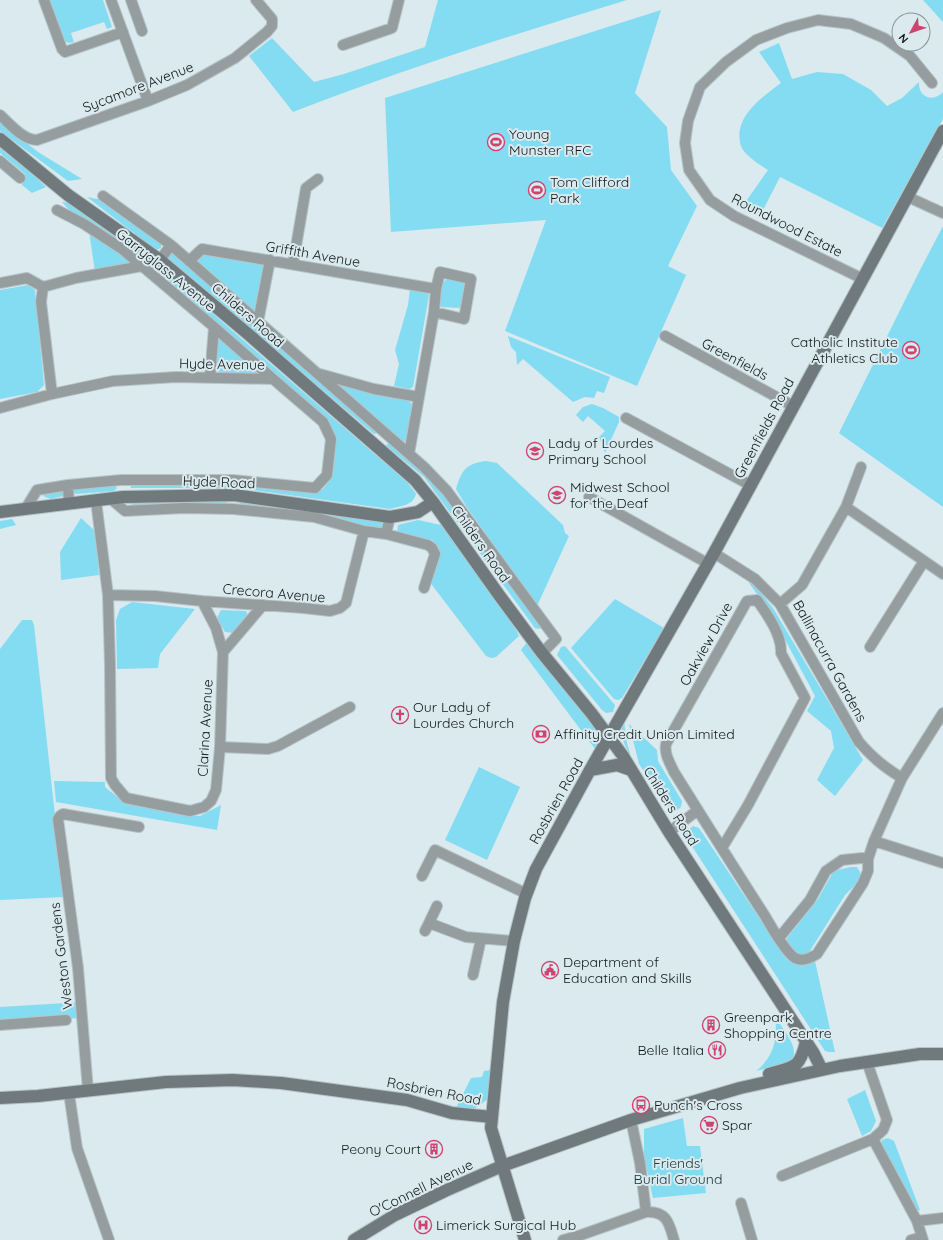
<svg xmlns="http://www.w3.org/2000/svg" width="943" height="1240" viewBox="0 0 943 1240" font-family="Quicksand,sans-serif">
<rect width="100%" height="100%" fill="#daeaee"/>
<path fill="#83dcf2" d="M 49,0 L 103,0 L 112,27 L 107,29 L 104,22 L 71,33 L 74,42 L 68,43 L 62,39 Z
M 438,0 L 627,0 C 515,34 402,70 293,112 L 249,56 L 272,38 L 314,82 L 344,74 L 425,47 Z
M 923,0 L 943,0 L 943,22 Z
M 661,10 L 635,93 L 667,127 L 671,170 L 697,206 L 668,266 L 686,275 L 637,386 L 505,331 L 546,220 L 391,232 L 385,98 Z
M 779,43 L 792,79 L 817,72 L 843,74 L 871,90 L 887,106 L 902,98 L 919,82 C 918,97 933,103 943,92 L 943,119 L 882,228 L 780,177 L 760,216 L 742,207 L 768,170 C 760,165 744,155 741,146 C 732,118 762,97 781,83 L 759,52 Z
M 0,122 L 38,152 L 82,179 L 68,181 L 0,131 Z
M 0,148 L 30,172 L 46,187 L 32,193 L 22,185 L 25,174 L 0,153 Z
M 87,197 L 102,200 L 161,241 L 161,248 L 156,250 Z
M 62,202 L 74,203 L 174,280 L 408,483 L 416,494 C 413,506 400,506 390,509 L 238,488 L 238,485 L 314,492 L 323,489 L 332,477 L 335,436 L 327,419 L 258,360 L 72,213 Z
M 943,226 L 943,507 L 839,433 L 921,268 Z
M 89,231 L 132,261 L 132,265 L 95,272 Z
M 173,252 L 377,430 L 376,433 L 374,434 L 169,259 L 168,255 Z
M 205,252 L 262,262 L 265,270 L 257,309 L 254,312 L 196,259 Z
M 447,279 L 463,280 L 465,284 L 462,306 L 459,308 L 441,307 L 439,304 L 442,283 Z
M 28,285 L 35,290 L 44,385 L 37,392 L 0,399 L 0,290 Z
M 410,289 L 426,291 L 429,295 L 413,387 L 409,389 L 394,386 L 399,364 L 395,350 L 408,305 Z
M 508,336 L 610,377 L 604,393 L 597,391 L 594,398 L 585,397 L 573,402 L 523,359 L 517,365 L 516,352 L 511,347 Z
M 216,338 L 222,338 L 258,370 L 259,374 L 220,373 L 216,368 Z
M 337,384 L 409,401 L 412,404 L 407,439 L 404,442 Z
M 592,404 L 603,408 L 619,417 L 619,422 L 605,453 L 599,437 L 605,431 L 588,416 L 583,422 L 576,415 L 583,407 Z
M 390,441 L 442,491 L 543,627 L 539,629 L 535,628 L 424,477 L 386,446 Z
M 486,461 L 497,463 L 563,525 L 565,533 L 569,536 L 537,606 L 466,506 L 456,489 C 462,470 465,464 486,461 Z
M 130,483 L 228,483 L 229,488 L 131,488 Z
M 114,485 L 117,488 L 114,491 L 75,494 L 72,489 Z
M 59,492 L 64,493 L 63,496 L 51,499 L 43,496 L 45,493 Z
M 131,501 L 228,501 L 225,505 L 132,506 Z
M 239,502 L 308,509 L 382,522 L 383,527 L 379,529 L 308,512 L 240,507 Z
M 81,518 L 95,531 L 99,575 L 61,580 L 60,552 Z
M 12,519 L 16,525 L 0,529 L 0,521 Z
M 418,520 L 441,525 L 510,618 L 519,636 L 496,657 L 491,658 L 486,656 L 429,581 L 439,549 L 432,540 L 397,533 L 398,525 Z
M 751,580 L 773,608 L 863,760 L 835,796 L 817,780 L 834,748 L 831,731 L 807,711 L 815,696 L 772,615 L 749,583 Z
M 615,599 L 664,628 L 622,698 L 618,700 L 614,699 L 571,648 Z
M 132,602 L 195,609 L 160,654 L 158,668 L 117,669 L 116,620 L 120,609 Z
M 221,610 L 246,611 L 248,616 L 234,633 L 225,632 L 217,618 Z
M 22,620 L 32,620 L 34,625 L 64,897 L 0,900 L 0,649 Z
M 528,641 L 592,724 L 599,738 L 595,749 L 521,650 Z
M 565,646 L 615,705 L 613,712 L 606,713 L 602,710 L 557,655 L 561,647 Z
M 624,721 L 627,743 L 631,757 C 625,744 618,737 624,721 Z
M 629,724 L 657,750 L 658,761 L 682,801 L 681,807 L 672,814 L 639,764 Z
M 479,767 L 520,787 L 487,860 L 445,840 Z
M 54,781 L 105,782 L 105,787 L 121,800 L 179,815 L 200,816 L 221,805 L 217,830 L 56,802 Z
M 693,826 L 699,828 L 786,958 C 796,967 804,967 815,961 L 835,1052 L 829,1052 L 825,1051 L 684,834 Z
M 850,867 L 857,867 L 860,872 L 861,878 L 857,883 L 845,895 L 808,954 L 797,954 L 787,945 L 787,938 L 818,899 L 833,872 L 838,870 Z
M 83,1002 L 85,1018 L 0,1021 L 0,1007 Z
M 775,1017 C 781,1026 803,1051 790,1061 C 783,1066 765,1068 756,1071 C 774,1057 778,1038 775,1017 Z
M 491,1070 L 488,1099 L 474,1109 L 456,1108 L 471,1078 L 482,1077 L 484,1071 Z
M 865,1090 L 876,1121 L 871,1131 L 862,1136 L 847,1099 Z
M 683,1118 L 687,1146 L 700,1146 L 706,1193 L 653,1198 L 644,1157 L 644,1129 Z
M 888,1138 L 894,1141 L 920,1210 L 917,1211 L 880,1147 L 882,1140 Z"/>
<g fill="none" stroke-linecap="round" stroke-linejoin="round">
<g stroke="#b6c4c8" stroke-width="12">
<path id="street" d="M 44,0 L 62,49 L 65,52 L 123,32
M 111,0 L 148,101
M 131,0 L 142,31
M 343,45 L 392,28 L 399,0
M 0,115 C 10,124 23,140 37,140 L 148,101 L 187,85 L 235,58 L 267,32 L 272,26 L 272,19 L 256,0
M 0,161 L 20,178
M 103,196 L 171,245 L 424,467 L 447,491 L 556,639 L 542,653
M 908,197 L 943,213
M 57,210 L 84,224 L 122,249 L 214,327 L 210,377
M 160,260 L 171,245
M 189,261 L 202,249 L 436,289
M 293,264 L 306,188 L 318,179
M 863,279 L 734,216 L 710,200 L 689,170 L 685,143 L 688,121 L 700,87 L 726,62 L 756,40 L 787,28 L 818,20 L 851,24 L 884,38 L 910,56 L 932,83
M 0,283 L 27,278 L 43,287
M 258,322 L 270,260
M 214,327 L 273,379
M 665,336 L 793,406
M 320,374 L 374,389 L 419,397
M 52,394 L 41,302 L 43,287 L 76,278 L 142,266
M 0,408 L 52,394 L 113,381 L 176,377 L 273,379 L 323,422 L 331,439 L 327,475 L 315,488 L 233,480 L 121,480 L 68,485 L 37,490 L 26,508
M 626,418 L 750,485
M 409,454 L 434,312 L 436,289 L 440,272 L 471,279 L 464,319 L 434,312
M 861,467 L 846,507 L 802,585 L 780,604 L 859,742 C 873,758 884,767 902,778
M 68,485 L 69,504
M 589,497 L 707,563
M 111,499 L 125,511 L 184,508 L 233,509 L 314,517 L 364,531
M 96,501 L 108,595 L 110,665 L 111,778 L 115,785 L 126,798 L 190,811 L 204,807 L 211,801 L 216,790 L 220,747 L 223,652 L 216,628 L 202,601
M 846,507 L 943,574
M 386,534 L 428,545 L 432,548 L 435,554 L 424,588
M 714,553 L 755,579 L 780,604
M 108,595 L 155,596 L 202,601 L 303,608 L 330,611 L 340,608 L 346,603 L 364,531 L 386,534 L 390,517
M 870,647 L 924,561
M 223,652 L 263,605
M 220,747 L 268,749 L 278,746 L 350,707
M 669,832 L 698,810
M 874,841 L 943,863
M 722,848 L 748,805 L 805,698 L 781,653 C 782,635 767,614 757,600 L 747,601 L 666,744 C 664,754 670,763 674,772 C 704,820 734,868 765,916 C 771,926 785,952 795,958 C 803,962 810,958 817,954 L 863,883 L 868,871 L 868,859 L 874,841 L 902,778 L 943,713
M 422,876 L 435,850 L 527,894
M 429,923 L 437,906
M 425,931 L 429,923 L 466,937 L 514,941
M 779,938 L 810,900 L 826,871 L 842,860 L 862,858 L 868,859
M 473,975 L 481,939
M 0,1025 L 66,1020
M 88,1090 L 78,968 L 58,819 L 60,816 L 63,814 L 139,827
M 69,1093 L 77,1148 L 109,1240
M 873,1139 L 917,1221 L 923,1240
M 782,1176 L 873,1139 L 883,1130 L 887,1120 L 867,1062
M 741,1203 L 752,1240
M 646,1212 C 667,1211 669,1223 674,1240
M 917,1221 L 943,1218
M 563,1240 L 581,1235 L 646,1212 L 640,1163 L 631,1120
M 911,1240 L 922,1237"/>
</g>
<g stroke="#b6c4c8" stroke-width="14">
<path id="secondary" d="M 0,139 L 68,195 L 160,260 L 248,334 L 415,480 L 433,502 L 499,595 L 542,653 L 592,714 L 623,756 L 669,832 L 813,1052 L 822,1070
M 0,512 L 123,497 L 234,495 L 390,517 L 418,512 L 433,502
M 590,770 L 617,765 L 631,770
M 769,1074 C 794,1066 799,1070 806,1042
M 0,1098 L 38,1096 L 166,1082 L 233,1080 L 281,1083 L 407,1100 L 452,1113 L 492,1117
M 354,1240 L 395,1215 L 447,1190 L 502,1166 L 631,1120 L 740,1088 L 840,1066 L 920,1054 L 943,1054
M 525,1240 L 491,1128 L 503,1002 L 514,941 L 525,898 L 536,869 L 590,770 L 714,553 L 943,131"/>
</g>
<use href="#street" stroke="#969d9e" stroke-width="10"/>
<use href="#secondary" stroke="#70797c" stroke-width="12"/>
</g>
<defs>
<g id="stadium-ring" transform="scale(0.9)"><circle r="9.5" fill="#daeaee" stroke="#d0426f" stroke-width="1.5"/><path d="M0-5a6.5 5 0 1 0 0 10a6.5 5 0 1 0 0-10ZM-3.5-1.8h7v3.6h-7Z" fill="#d0426f"/></g>
<g id="school-ring" transform="scale(0.9)"><circle r="9.5" fill="#daeaee" stroke="#d0426f" stroke-width="1.5"/><path d="M0-5L7-2L0 1L-7-2ZM-4 1L0 2.5L4 1V4Q0 6-4 4Z" fill="#d0426f"/></g>
<g id="church-ring" transform="scale(0.9)"><circle r="9.5" fill="#daeaee" stroke="#d0426f" stroke-width="1.5"/><path d="M-1.2-6h2.4v3.5h3.3v2.4h-3.3V6h-2.4V-.1h-3.3v-2.4h3.3Z" fill="#d0426f"/></g>
<g id="bank-ring" transform="scale(0.9)"><circle r="9.5" fill="#daeaee" stroke="#d0426f" stroke-width="1.5"/><path d="M-6-4H6V4H-6ZM0-2.3a2.3 2.3 0 1 0 0 4.6a2.3 2.3 0 1 0 0-4.6Z" fill="#d0426f"/></g>
<g id="civic-ring" transform="scale(0.9)"><circle r="9.5" fill="#daeaee" stroke="#d0426f" stroke-width="1.5"/><path d="M-.6-6.5H3V-4.5H.6V-3L4-1V1h2V6H-6V1h2V-1L-.6-3ZM-1.2 2.5V6h2.4V2.5Z" fill="#d0426f"/></g>
<g id="building-ring" transform="scale(0.9)"><circle r="9.5" fill="#daeaee" stroke="#d0426f" stroke-width="1.5"/><path d="M-4-6H4V6H1V3H-1V6H-4ZM-2.5-4.3h1.7v1.8h-1.7ZM.8-4.3h1.7v1.8H.8ZM-2.5-1h1.7V.8h-1.7ZM.8-1h1.7V.8H.8Z" fill="#d0426f"/></g>
<g id="restaurant-ring" transform="scale(0.9)"><circle r="9.5" fill="#daeaee" stroke="#d0426f" stroke-width="1.5"/><path d="M-5-6h1v4h1v-4h1v4h1v-4h1v5L-1.5 .5V6h-2V.5L-5-1ZM5-6V6H3V1.5H1.5Q1.5-4 5-6Z" fill="#d0426f"/></g>
<g id="bus-ring" transform="scale(0.9)"><circle r="9.5" fill="#daeaee" stroke="#d0426f" stroke-width="1.5"/><path d="M-5-6H5V4H4V6H2V4H-2V6H-4V4H-5ZM-3.5-4V0h7V-4ZM-3.5 1.2v1.5H-2V1.2ZM2 1.2v1.5H3.5V1.2Z" fill="#d0426f"/></g>
<g id="supermarket-ring" transform="scale(0.9)"><circle r="9.5" fill="#daeaee" stroke="#d0426f" stroke-width="1.5"/><path d="M-6-5.5h2.5l.6 2H6L4.5 2H-2.5L-4.4-4H-6ZM-1.5 3.2a1.3 1.3 0 1 0 .1 0ZM3 3.2a1.3 1.3 0 1 0 .1 0Z" fill="#d0426f"/></g>
<g id="hospital-ring" transform="scale(0.9)"><circle r="9.5" fill="#daeaee" stroke="#d0426f" stroke-width="1.5"/><path d="M-5-5h3v3.5h4V-5h3V5h-3V1.5h-4V5h-3Z" fill="#d0426f"/></g>
</defs>
<g fill-rule="evenodd">
<use href="#stadium-ring" x="496" y="142"/>
<use href="#stadium-ring" x="537" y="190"/>
<use href="#stadium-ring" x="911" y="350"/>
<use href="#school-ring" x="535" y="451"/>
<use href="#school-ring" x="557" y="495"/>
<use href="#church-ring" x="400" y="715"/>
<use href="#bank-ring" x="541" y="734"/>
<use href="#civic-ring" x="550" y="970"/>
<use href="#building-ring" x="711" y="1025"/>
<use href="#restaurant-ring" x="717" y="1050"/>
<use href="#bus-ring" x="641" y="1105"/>
<use href="#supermarket-ring" x="709" y="1125"/>
<use href="#building-ring" x="434" y="1149"/>
<use href="#hospital-ring" x="423" y="1225"/>
</g>
<g text-anchor="middle" dominant-baseline="central" stroke-width="4" stroke-linejoin="round" paint-order="stroke">
<g font-size="14" fill="#13181a" stroke="#daeaee">
<text transform="translate(138 87) rotate(-21)">Sycamore Avenue</text>
<text transform="translate(787 225) rotate(27)">Roundwood Estate</text>
<text transform="translate(313 254) rotate(10)">Griffith Avenue</text>
<text transform="translate(166 270) rotate(39)">Garryglass Avenue</text>
<text transform="translate(248 315) rotate(41)">Childers Road</text>
<text transform="translate(735 359) rotate(28)">Greenfields</text>
<text transform="translate(222 364) rotate(1)">Hyde Avenue</text>
<text transform="translate(764 428) rotate(-62)">Greenfields Road</text>
<text transform="translate(219 482) rotate(2)">Hyde Road</text>
<text transform="translate(481 544) rotate(55)">Childers Road</text>
<text transform="translate(274 593) rotate(5)">Crecora Avenue</text>
<text transform="translate(706 644) rotate(-61)">Oakview Drive</text>
<text transform="translate(830 661) rotate(61)">Ballinacurra Gardens</text>
<text transform="translate(205 728) rotate(-87)">Clarina Avenue</text>
<text transform="translate(556 801) rotate(-61)">Rosbrien Road</text>
<text transform="translate(671 806) rotate(58)">Childers Road</text>
<text transform="translate(61 956) rotate(-97)">Weston Gardens</text>
<text transform="translate(434 1091) rotate(11)">Rosbrien Road</text>
<text transform="translate(421 1188) rotate(-26)">O'Connell Avenue</text>
</g>
<g font-size="14" fill="#13181a" stroke="#daeaee" text-anchor="start">
<text x="509" y="134">Young<tspan x="509" dy="16">Munster RFC</tspan></text>
<text x="550" y="182">Tom Clifford<tspan x="550" dy="16">Park</tspan></text>
<text x="898" y="342" text-anchor="end">Catholic Institute<tspan x="898" dy="16">Athletics Club</tspan></text>
<text x="548" y="443">Lady of Lourdes<tspan x="548" dy="16">Primary School</tspan></text>
<text x="570" y="487">Midwest School<tspan x="570" dy="16">for the Deaf</tspan></text>
<text x="413" y="707">Our Lady of<tspan x="413" dy="16">Lourdes Church</tspan></text>
<text x="554" y="734">Affinity Credit Union Limited</text>
<text x="563" y="962">Department of<tspan x="563" dy="16">Education and Skills</tspan></text>
<text x="724" y="1017">Greenpark<tspan x="724" dy="16">Shopping Centre</tspan></text>
<text x="704" y="1050" text-anchor="end">Belle Italia</text>
<text x="654" y="1105">Punch's Cross</text>
<text x="722" y="1125">Spar</text>
<text x="421" y="1149" text-anchor="end">Peony Court</text>
<text x="436" y="1225">Limerick Surgical Hub</text>
</g>
<g font-size="14" fill="#20383e" stroke="#daeaee">
<text x="678" y="1163">Friends'<tspan x="678" dy="16">Burial Ground</tspan></text>
</g>
</g>
<g transform="translate(911 32) rotate(230)"><circle r="19" fill="#daeaee" stroke="#8a9699"/>
<path d="M0-3L7 15L0 10L-7 15Z" fill="#d0426f"/>
<text y="-6" font-size="11" font-weight="bold" text-anchor="middle" fill="#13181a">N</text>
</g>
</svg>
